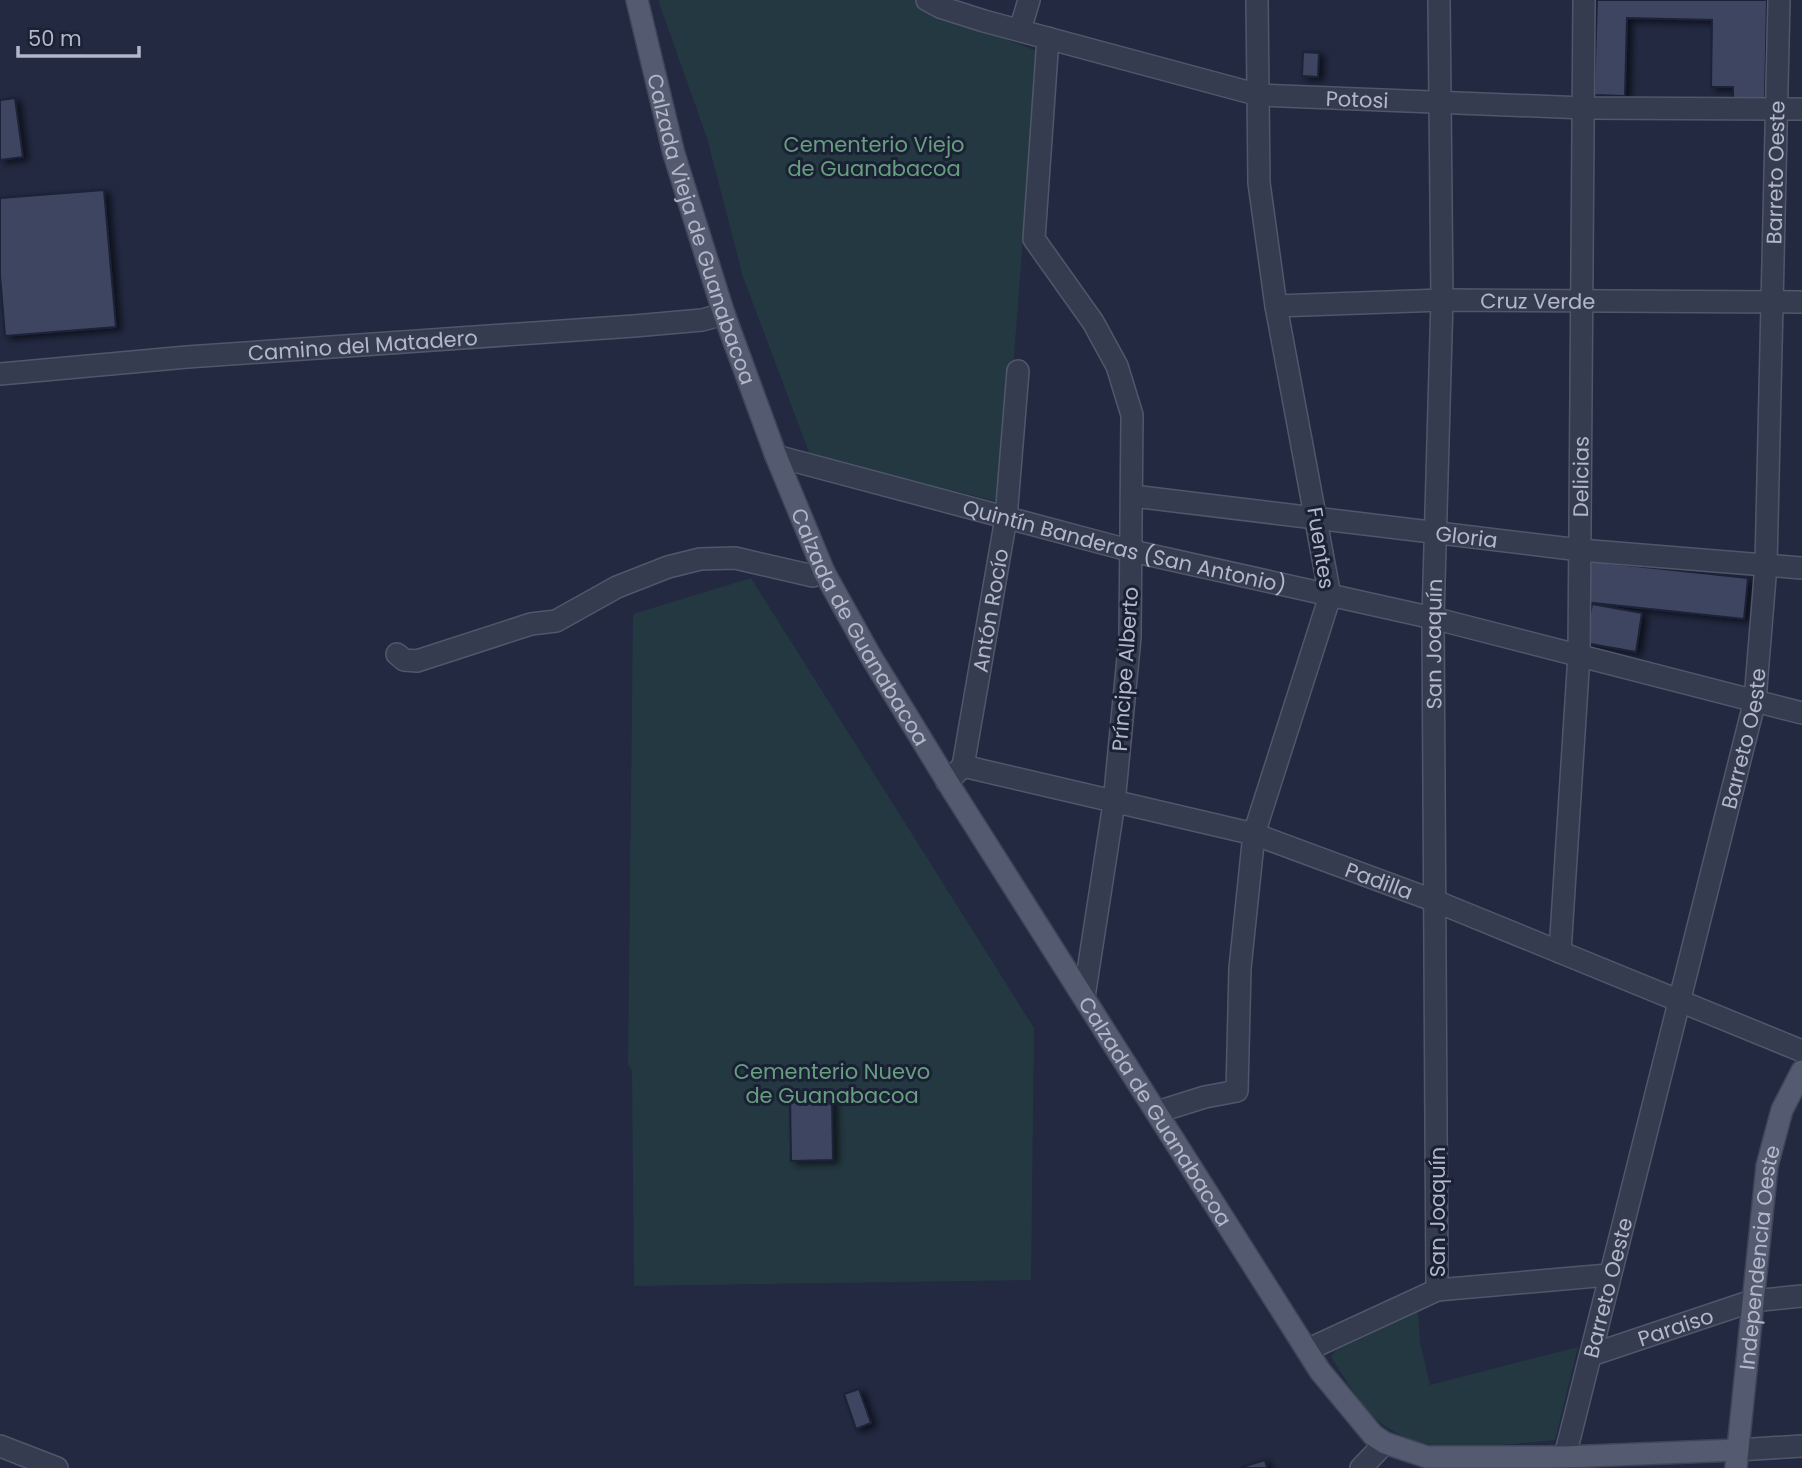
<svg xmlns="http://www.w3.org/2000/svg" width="1802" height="1468" viewBox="0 0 1802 1468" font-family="Poppins,sans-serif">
<defs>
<filter id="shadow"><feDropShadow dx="5" dy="3" stdDeviation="3.5" flood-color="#0009"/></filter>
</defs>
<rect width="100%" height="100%" fill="#222941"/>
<path fill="#243841" d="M 658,0 L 920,0 L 986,32 L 1037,51 L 1003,503 L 810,455 L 743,277 L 707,138 Z
M 751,578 L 1034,1028 L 1031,1280 L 634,1286 L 632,1071 L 628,1064 L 633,614 Z
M 1418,1312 L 1420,1342 L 1430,1385 L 1578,1347 L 1555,1440 C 1491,1445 1416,1464 1367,1410 C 1353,1394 1343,1374 1331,1357 L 1335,1351 Z"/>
<path fill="#3d4561" stroke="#1d2337" stroke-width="2" filter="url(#shadow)" d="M 1597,0 L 1767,0 L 1765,100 L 1733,99 L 1733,87 L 1711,87 L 1712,20 L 1627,18 L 1625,96 L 1594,95 Z
M 1303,52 L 1319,53 L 1318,77 L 1302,76 Z
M 15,98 L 23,157 L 0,160 L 0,100 Z
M 104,190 L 116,327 L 5,336 L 0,275 L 0,198 Z
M 1589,561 L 1748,578 L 1744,619 L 1584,602 Z
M 1592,604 L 1642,613 L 1636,652 L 1585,643 Z
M 832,1097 L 833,1160 L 791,1161 L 790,1098 Z
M 859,1389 L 871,1423 L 856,1429 L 844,1394 Z
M 1265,1460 L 1267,1468 L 1239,1468 Z"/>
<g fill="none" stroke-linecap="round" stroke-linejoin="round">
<g stroke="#51576b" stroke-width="24">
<g id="minor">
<path id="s1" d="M 927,0 L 940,7 L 984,21 L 1259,95 L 1584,108 L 1802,109"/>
<path d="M 1020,30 L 1029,0"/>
<path d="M 1048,38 L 1034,239 L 1093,322 L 1117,366 L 1132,415 L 1130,637 L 1114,803 L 1084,997"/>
<path id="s2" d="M 1276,306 L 1442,300 L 1802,302"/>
<path id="s3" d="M 0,374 L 187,357 L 634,326 L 702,320 L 724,314"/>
<path id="s4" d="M 776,456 L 1132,551 L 1433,618 L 1802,713"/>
<path id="s5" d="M 1133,496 L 1580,550 L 1802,568"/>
<path d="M 397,654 L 404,660 L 417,661 L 531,624 L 556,621 L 617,587 L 668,567 L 700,559 L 735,558 L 813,576 L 824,572"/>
<path id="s6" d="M 963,766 L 1006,518 L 1018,371"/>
<path id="s7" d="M 947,782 L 963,766 L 1254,834 L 1435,901 L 1802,1051"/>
<path id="s8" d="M 1560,952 L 1579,655 L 1584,0"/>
<path d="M 1157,1112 L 1205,1097 L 1237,1091 L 1240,968 L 1254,834 L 1330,596 L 1276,306 L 1259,183 L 1257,0"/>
<path id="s9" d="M 1437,1290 L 1433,618 L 1442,300 L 1439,0"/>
<path d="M 1307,1350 L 1437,1290 L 1608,1275"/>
<path id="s10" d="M 1591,1355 L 1752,1301 L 1802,1296"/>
<path d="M 0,1446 L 57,1468"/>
<path d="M 1737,1450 L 1802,1446"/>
<path d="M 1361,1468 L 1385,1443"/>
<path id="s11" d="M 1562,1468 L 1755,700 L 1766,565 L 1779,0"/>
</g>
</g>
<g stroke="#3f4559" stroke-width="24">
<g id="major">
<path id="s12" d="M 637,0 L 674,154 L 724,314 L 776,456 L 824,572 L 870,655 L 953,791 L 1320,1371 L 1373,1435 L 1385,1443 L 1427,1457 L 1564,1457 L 1737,1450"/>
<path id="s13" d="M 1736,1468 L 1767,1166 L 1782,1110 L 1802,1071"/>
</g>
</g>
<use href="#minor" stroke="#363c50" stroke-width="21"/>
<use href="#major" stroke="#545a70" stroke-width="21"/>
</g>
<g text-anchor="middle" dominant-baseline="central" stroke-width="6" stroke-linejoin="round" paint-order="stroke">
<g font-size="21" fill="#b2b7cb" stroke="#1b2135">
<text stroke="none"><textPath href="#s1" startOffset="444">Potosi</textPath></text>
<text stroke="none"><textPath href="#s11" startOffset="1320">Barreto Oeste</textPath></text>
<text stroke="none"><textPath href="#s12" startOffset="238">Calzada Vieja de Guanabacoa</textPath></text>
<text stroke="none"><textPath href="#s2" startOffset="262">Cruz Verde</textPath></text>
<text stroke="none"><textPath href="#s3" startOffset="364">Camino del Matadero</textPath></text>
<text stroke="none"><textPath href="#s8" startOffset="476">Delicias</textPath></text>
<text stroke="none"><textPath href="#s5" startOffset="336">Gloria</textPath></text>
<text stroke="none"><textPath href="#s4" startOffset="360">Quintín Banderas (San Antonio)</textPath></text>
<text transform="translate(1321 548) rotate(81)">Fuentes</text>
<text stroke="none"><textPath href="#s6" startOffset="158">Antón Rocío</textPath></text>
<text stroke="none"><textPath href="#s12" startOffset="668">Calzada de Guanabacoa</textPath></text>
<text stroke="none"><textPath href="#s9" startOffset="646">San Joaquín</textPath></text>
<text transform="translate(1125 669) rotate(-86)">Príncipe Alberto</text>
<text stroke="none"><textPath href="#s11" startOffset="752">Barreto Oeste</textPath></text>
<text stroke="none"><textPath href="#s7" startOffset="455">Padilla</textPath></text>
<text stroke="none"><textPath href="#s12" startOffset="1236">Calzada de Guanabacoa</textPath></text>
<text transform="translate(1437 1212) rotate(-90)">San Joaquín</text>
<text stroke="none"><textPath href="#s13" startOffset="212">Independencia Oeste</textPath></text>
<text stroke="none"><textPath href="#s11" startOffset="186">Barreto Oeste</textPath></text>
<text stroke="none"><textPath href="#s10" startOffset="89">Paraiso</textPath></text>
</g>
<g font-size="21" fill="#679e7f" stroke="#1b2135">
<text x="874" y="144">Cementerio Viejo<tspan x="874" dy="24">de Guanabacoa</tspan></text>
<text x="832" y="1071">Cementerio Nuevo<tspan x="832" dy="24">de Guanabacoa</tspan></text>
</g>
</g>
<path d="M18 46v10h121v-10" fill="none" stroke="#b2b7cb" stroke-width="3.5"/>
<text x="28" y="46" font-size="21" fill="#b2b7cb" stroke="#1b2135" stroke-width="5" paint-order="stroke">50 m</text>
</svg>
